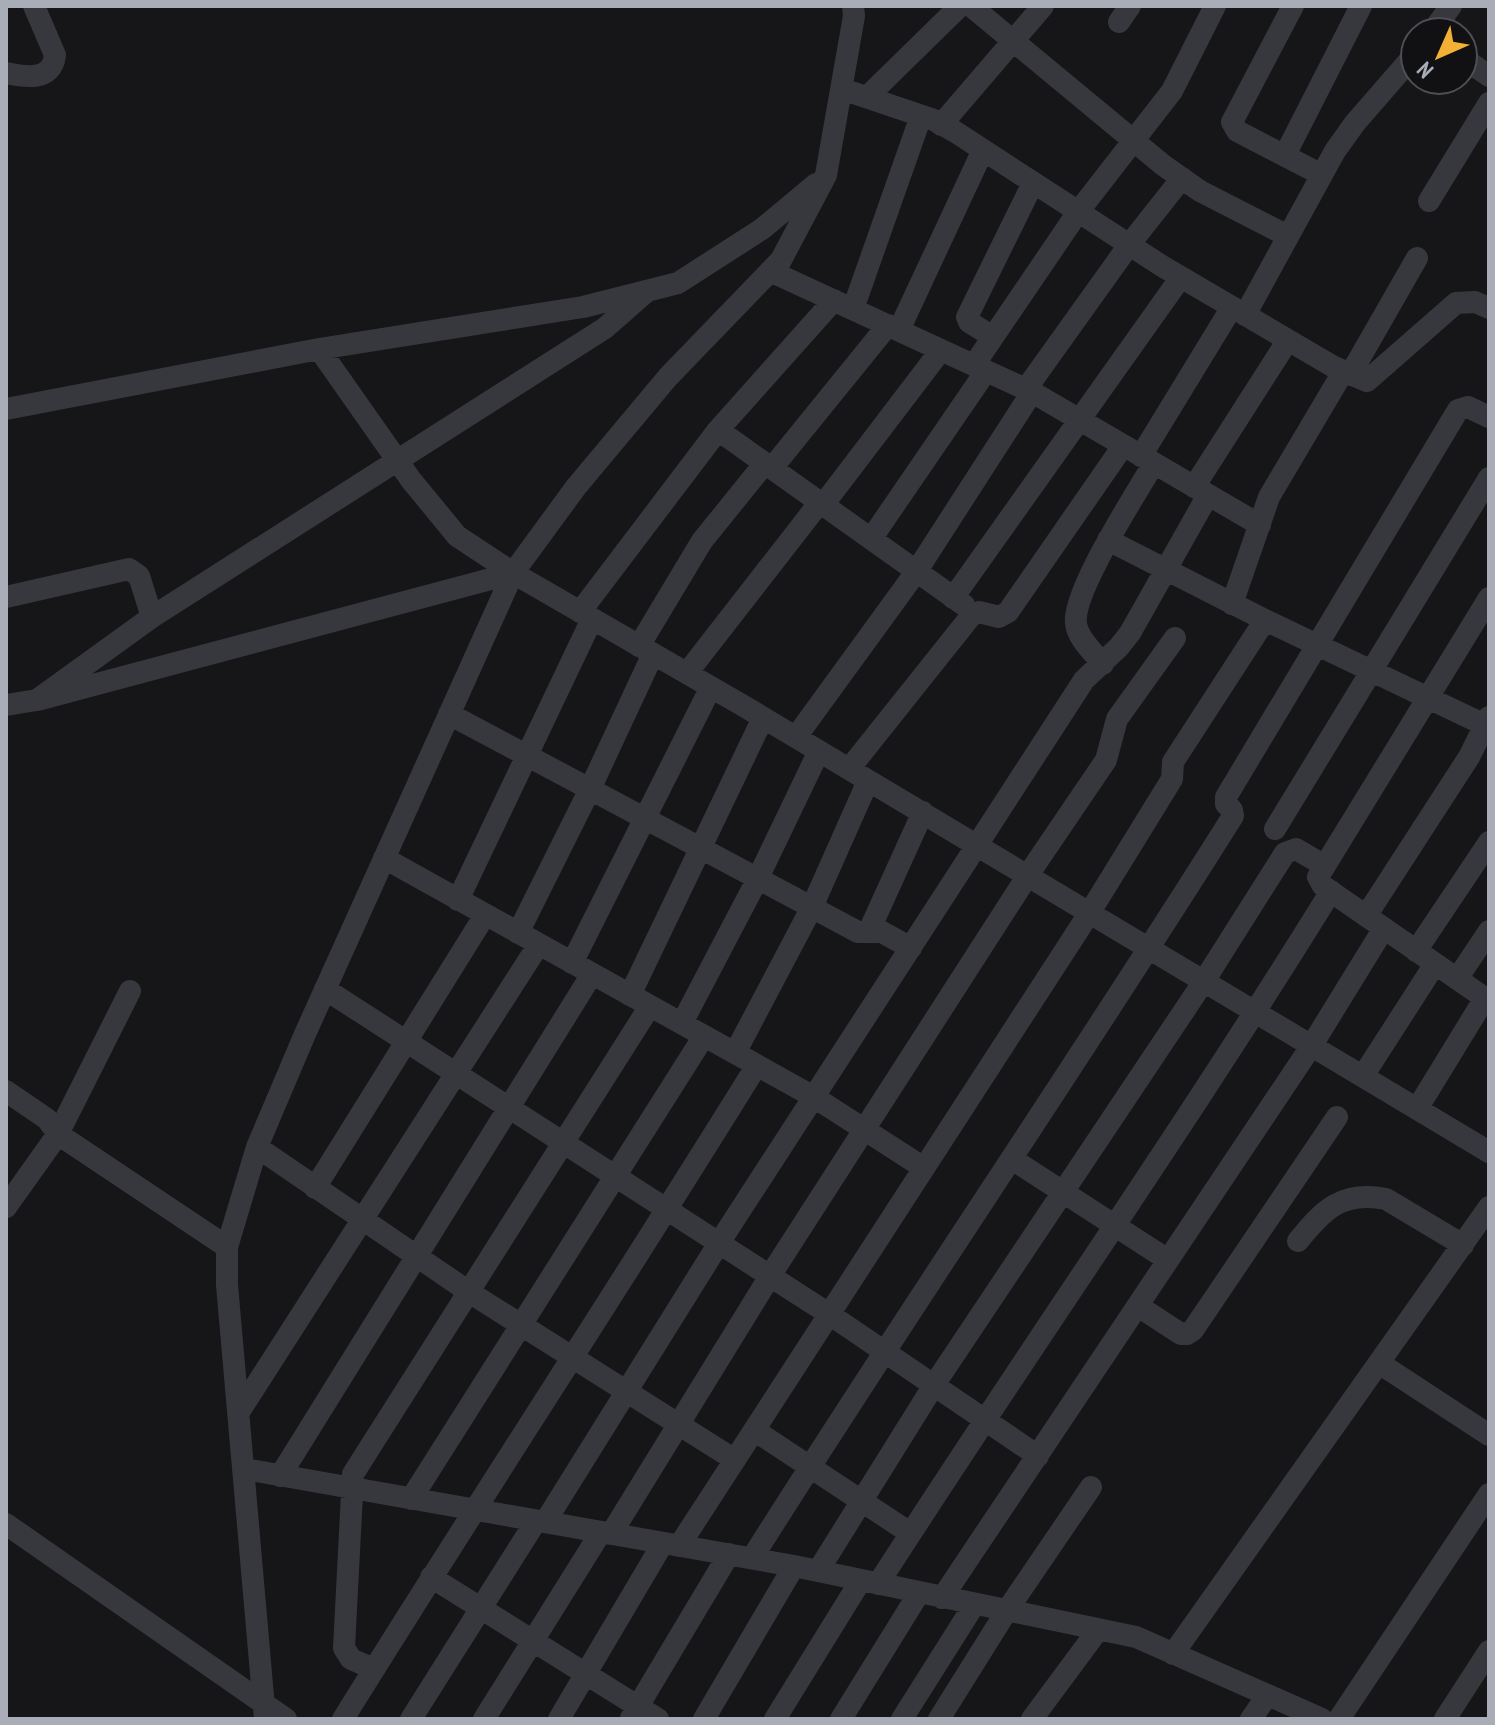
<svg xmlns="http://www.w3.org/2000/svg" width="1495" height="1725" viewBox="0 0 1495 1725" font-family="'PT Sans Narrow',sans-serif">
<rect width="100%" height="100%" fill="#161618"/>
<g fill="none" stroke-linecap="round" stroke-linejoin="round">
<path stroke="#37383d" stroke-width="22" d="M 971,6 L 1163,165 L 1200,191 L 1288,236
M 1293,6 L 1232,122 L 1237,131 L 1322,175
M 1119,22 L 1130,6
M 1432,32 L 1451,6
M 1463,58 L 1489,76
M 6,73 C 25,77 52,82 55,55 L 34,6
M 842,89 L 934,120 L 954,131 L 1162,266 L 1334,367 L 1367,381 L 1456,303 L 1475,302 L 1489,308
M 867,97 L 960,6
M 941,125 L 1043,6
M 1285,155 L 1361,6
M 1429,201 L 1489,103
M 770,271 L 1032,392 L 1260,525
M 853,309 L 921,116
M 1245,315 L 1335,151 L 1355,123 L 1415,54
M 899,330 L 983,150
M 993,337 L 969,322 L 967,317 L 1033,183
M 319,349 L 411,480 L 457,536 L 513,573 L 742,705 L 1489,1152
M 974,365 L 1078,212 L 1172,91 L 1215,6
M 1350,375 L 1417,258
M 1026,389 L 1129,245 L 1182,178
M 6,409 L 319,349 L 583,307 L 678,283 L 762,229 L 816,184
M 718,430 L 964,605
M 1141,456 L 1232,307
M 772,468 L 888,325
M 1194,487 L 1288,340
M 823,505 L 941,350
M 871,539 L 986,371
M 1108,540 L 1265,620 L 1489,727
M 6,597 L 129,569 L 139,576 L 152,617
M 953,598 L 1181,277
M 1489,598 L 1318,877 L 1323,886 L 1489,1001
M 1232,604 L 1269,497 L 1343,372
M 580,612 L 718,430 L 834,300
M 639,646 L 702,541 L 765,463
M 1103,664 C 1094,653 1077,638 1076,623 C 1072,592 1136,494 1154,463
M 687,673 L 820,502
M 37,700 L 152,617 L 605,328 L 646,292
M 6,705 L 37,700 L 513,573
M 449,714 L 858,932 L 882,932 L 911,948
M 796,737 L 916,572 L 1032,392
M 849,769 L 971,616 L 979,612 L 999,617 L 1008,612 L 1123,446
M 1275,829 L 1489,478
M 384,858 L 814,1097 L 924,1168
M 458,900 L 592,619
M 1366,916 L 1469,757 L 1489,717
M 869,931 L 923,812
M 518,933 L 590,789 L 653,654
M 1416,951 L 1489,842
M 572,963 L 711,687
M 1457,979 L 1489,931
M 325,989 L 829,1314 L 1038,1456
M 630,995 L 763,718
M 682,1023 L 758,878 L 819,751
M 735,1053 L 812,907 L 868,781
M 1363,1076 L 1435,964
M 6,1091 L 47,1119 L 58,1134 L 227,1247
M 1417,1109 L 1485,998
M 257,1147 L 469,1292 L 735,1460
M 1012,1159 L 1168,1260
M 315,1188 L 485,915
M 6,1207 L 58,1134 L 130,991
M 1298,1241 C 1323,1210 1342,1190 1386,1199 L 1463,1245
M 1138,1306 L 1181,1334 L 1187,1334 L 1193,1330 L 1337,1117
M 1379,1363 L 1489,1435
M 239,1412 L 539,944
M 754,1430 L 910,1533
M 245,1469 L 794,1566 L 1136,1637 L 1322,1719
M 280,1476 L 592,974
M 411,1499 L 704,1036
M 545,1522 L 719,1243 L 1084,680 L 1119,647 L 1130,633 L 1208,495
M 6,1524 L 286,1719
M 611,1534 L 770,1276 L 1028,875 L 1106,760 L 1117,719 L 1175,638
M 679,1546 L 1090,912 L 1172,779 L 1173,762 L 1265,620
M 752,1558 C 909,1309 1076,1066 1233,816 L 1232,810 L 1226,804 L 1226,797 L 1458,410 L 1468,407 L 1489,417
M 818,1571 L 934,1385 L 1204,981 L 1285,853 L 1296,849 L 1325,866
M 431,1577 L 658,1719
M 878,1584 C 1027,1352 1186,1126 1331,891
M 942,1598 L 1312,1045 L 1384,928
M 1173,1654 L 1489,1207
M 374,1669 L 351,1659 L 344,1648 L 353,1474 L 650,1006
M 631,1718 L 729,1554
M 265,1719 L 227,1285 L 227,1247 L 257,1147 L 305,1034 L 513,573 L 576,487 L 668,377 L 781,260 L 826,175 L 854,16 L 853,6
M 343,1719 C 479,1500 621,1285 757,1065
M 411,1719 L 536,1521
M 484,1719 L 601,1532
M 559,1719 L 663,1543
M 704,1719 L 794,1566
M 775,1719 L 861,1580
M 841,1719 L 919,1593
M 902,1719 L 974,1605
M 939,1719 L 1006,1612 L 1091,1487
M 1032,1719 L 1098,1630
M 1251,1719 L 1267,1696
M 1339,1719 L 1489,1494
M 1445,1719 L 1489,1651"/>
</g>
<rect width="1495" height="1725" fill="none" stroke="#a8adb8" stroke-width="16"/>
<g transform="translate(1439 56) rotate(225)"><circle r="38" fill="#111113" stroke="#4d4f55" stroke-width="2"/>
<path d="M0-6L14 30L0 20L-14 30Z" fill="#f2b134"/>
<text y="-12" font-size="22" font-weight="bold" text-anchor="middle" fill="#a8adb8">N</text>
</g>
</svg>
